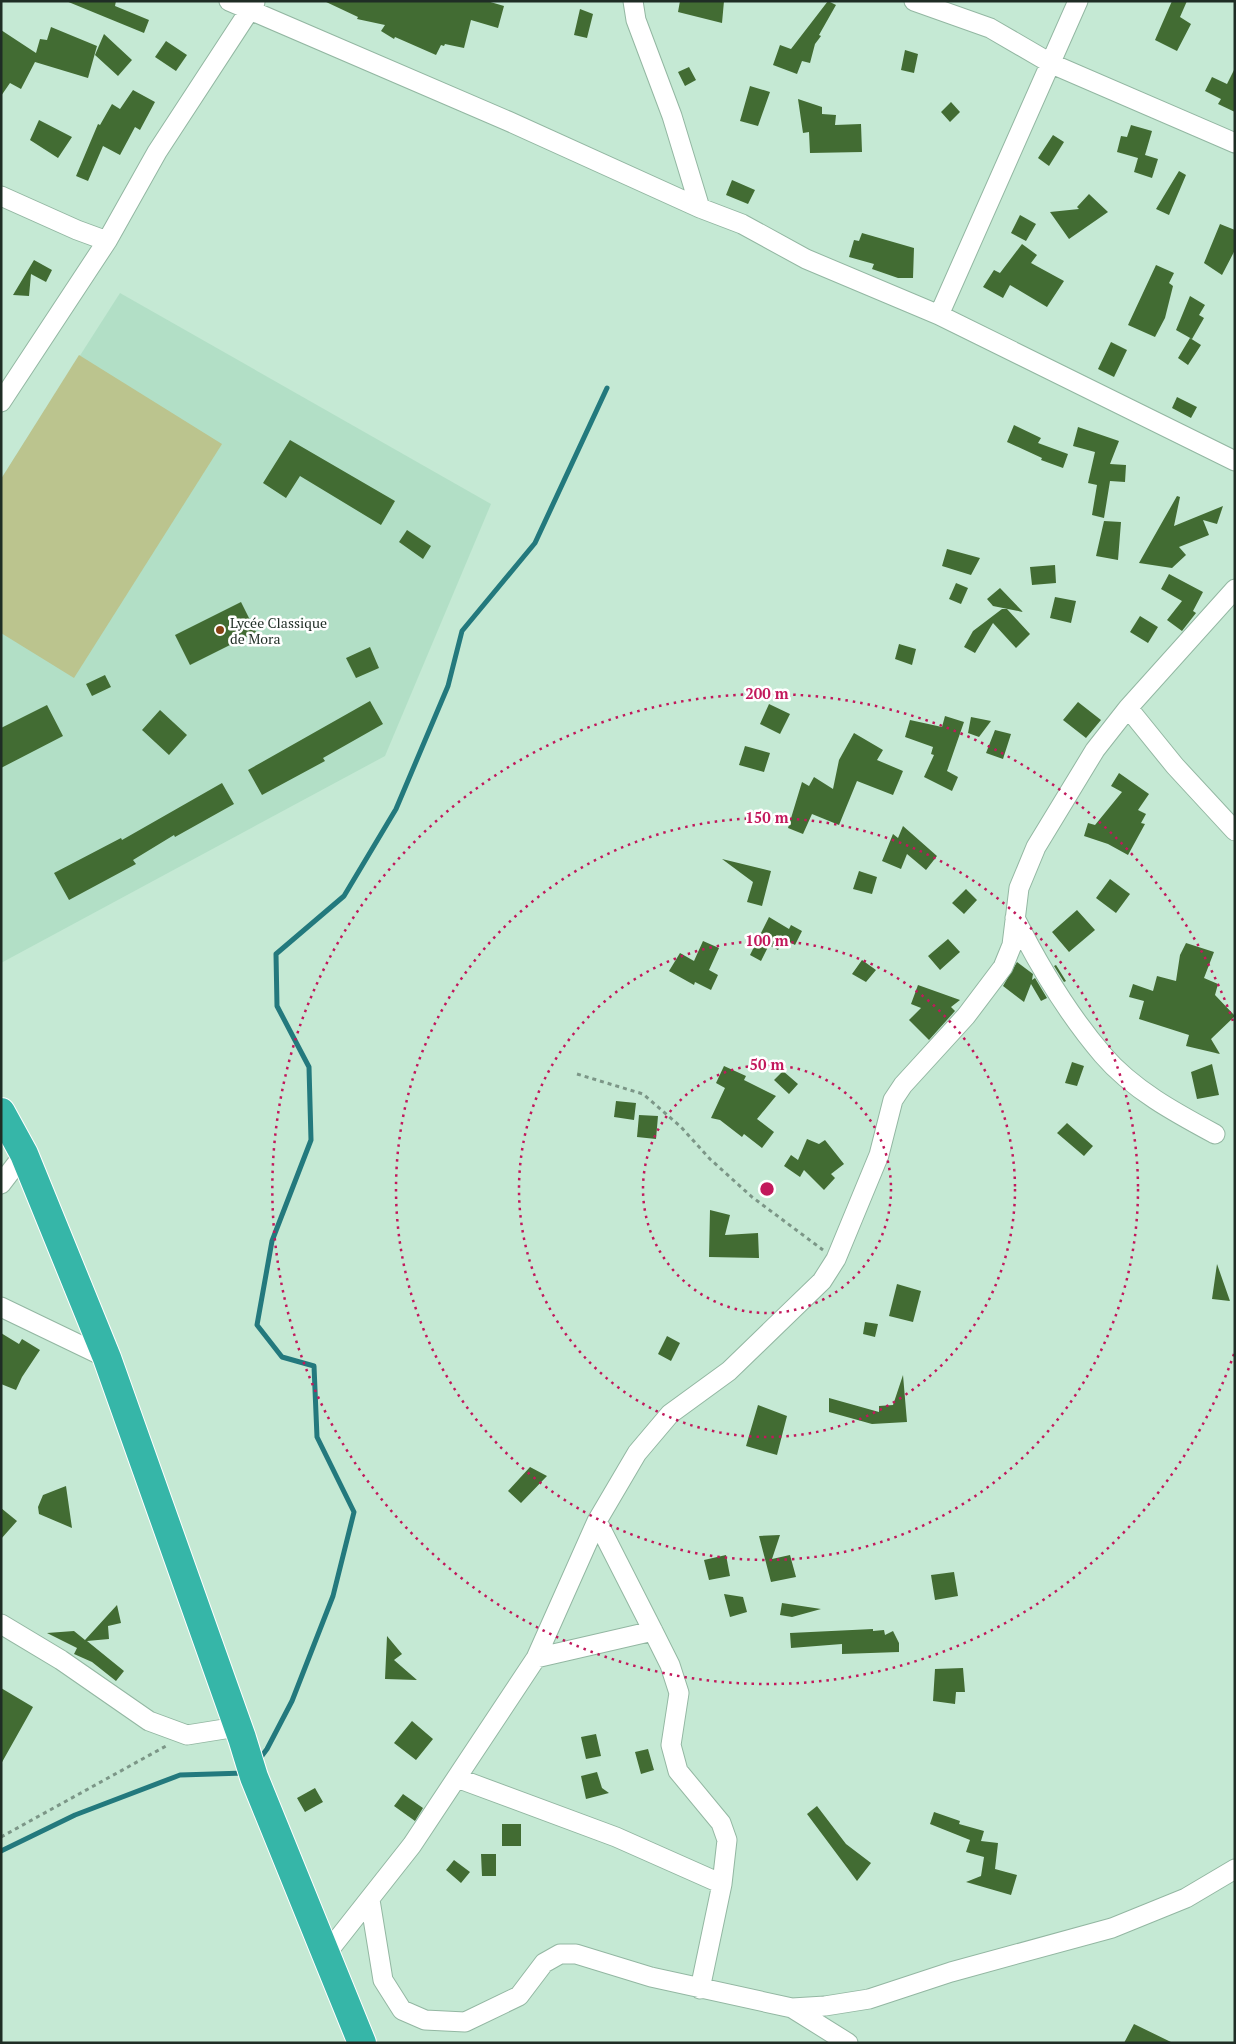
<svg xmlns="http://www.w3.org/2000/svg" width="1236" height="2044" viewBox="0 0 1236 2044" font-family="'PT Serif',serif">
<rect width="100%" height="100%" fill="#c5e9d4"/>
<path fill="#b2dfc6" d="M 120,293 L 491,504 L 385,756 L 1,963 L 1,479 Z"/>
<path fill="#bbc48e" d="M 79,355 L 222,444 L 74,678 L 1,633 L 1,479 Z"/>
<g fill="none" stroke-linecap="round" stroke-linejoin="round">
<path stroke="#23797d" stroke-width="5" d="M 258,1761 L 267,1749 L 292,1701 L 333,1596 L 354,1512 L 317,1437 L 314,1366 L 282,1357 L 257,1325 L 272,1241 L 311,1140 L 309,1067 L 277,1006 L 276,954 L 344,896 L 396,809 L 448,686 L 462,631 L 535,543 L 607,388
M 1,1851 L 75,1815 L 180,1775 L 245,1773"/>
</g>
<path fill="#426c33" d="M 66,1 L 116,1 L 115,6 L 149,20 L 144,33 Z
M 324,1 L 487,1 L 504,6 L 498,28 L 471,20 L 464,48 L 445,44 L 444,46 L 441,45 L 436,55 L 395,37 L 394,39 L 381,31 L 385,25 L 357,19 L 358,17 Z
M 680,1 L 724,1 L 722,23 L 678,12 Z
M 828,1 L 836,5 L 819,35 L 821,36 L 815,44 L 810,63 L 802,61 L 797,74 L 773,65 L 780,45 L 791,49 Z
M 1172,1 L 1187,1 L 1180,17 L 1191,24 L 1177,51 L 1155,40 Z
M 580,9 L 593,14 L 587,38 L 574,35 Z
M 51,27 L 97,46 L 88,78 L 35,62 L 21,89 L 10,83 L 1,96 L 1,30 L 36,53 L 40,39 L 47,40 Z
M 104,34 L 132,60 L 118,76 L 95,55 Z
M 166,41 L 187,55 L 176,71 L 155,57 Z
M 905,50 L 918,54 L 914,73 L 901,70 Z
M 689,67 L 696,80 L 685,86 L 678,72 Z
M 1235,68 L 1235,112 L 1218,104 L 1221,99 L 1205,91 L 1212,77 L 1227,84 Z
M 750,86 L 770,92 L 758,126 L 740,121 Z
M 133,90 L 155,102 L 140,130 L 135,127 L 120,155 L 103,146 L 88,181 L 76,176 L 98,124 L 100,125 L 112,104 L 120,109 Z
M 798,99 L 822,107 L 822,114 L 836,115 L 835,125 L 861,124 L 862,152 L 810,153 L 809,132 L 803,133 Z
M 951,102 L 960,112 L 950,122 L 941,112 Z
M 39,120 L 72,137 L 58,158 L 30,140 Z
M 1131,125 L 1152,131 L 1145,155 L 1158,159 L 1152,178 L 1134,172 L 1138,158 L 1117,152 L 1121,136 L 1127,137 Z
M 1053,135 L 1064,142 L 1049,166 L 1038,158 Z
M 1179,171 L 1186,175 L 1169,215 L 1156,209 Z
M 732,180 L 755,190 L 748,204 L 726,195 Z
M 1089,194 L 1108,212 L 1069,239 L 1050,212 L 1079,209 L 1077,207 Z
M 1020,215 L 1036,224 L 1026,241 L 1011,233 Z
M 1220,224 L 1235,230 L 1235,250 L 1222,275 L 1204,263 Z
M 862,233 L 914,248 L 913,278 L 898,278 L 872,269 L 874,264 L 849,257 L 854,240 L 859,241 Z
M 1022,244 L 1037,255 L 1031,263 L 1064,281 L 1047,307 L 1010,285 L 1003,298 L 983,287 L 994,270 L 1000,273 Z
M 34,260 L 52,270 L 46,282 L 31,274 L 29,296 L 13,295 Z
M 1156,265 L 1174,273 L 1169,283 L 1173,286 L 1165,318 L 1155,337 L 1128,325 Z
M 1190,296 L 1205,305 L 1199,315 L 1204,318 L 1192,339 L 1176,330 Z
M 1190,338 L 1201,345 L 1188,365 L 1178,358 Z
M 1111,342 L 1127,350 L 1114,377 L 1098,369 Z
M 1177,397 L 1197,407 L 1191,418 L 1172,408 Z
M 1014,425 L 1041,438 L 1038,443 L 1068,454 L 1063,468 L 1041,460 L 1042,458 L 1007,442 Z
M 1078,427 L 1119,441 L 1110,464 L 1126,465 L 1125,482 L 1110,481 L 1104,518 L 1092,515 L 1097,485 L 1088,483 L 1095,452 L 1073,446 Z
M 290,440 L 395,501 L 381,525 L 300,476 L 286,498 L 263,483 Z
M 1177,496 L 1180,497 L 1174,526 L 1223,506 L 1217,524 L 1203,520 L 1209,535 L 1179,547 L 1186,555 L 1172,568 L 1139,563 Z
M 1104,521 L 1121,522 L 1118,560 L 1096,556 Z
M 407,530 L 431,546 L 423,559 L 399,542 Z
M 947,549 L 980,558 L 971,575 L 942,566 Z
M 1055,565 L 1056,583 L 1032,585 L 1030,567 Z
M 1169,574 L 1203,592 L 1193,611 L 1196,613 L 1182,631 L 1167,620 L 1182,601 L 1161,589 Z
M 956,583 L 968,588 L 961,604 L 949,599 Z
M 1000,588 L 1023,612 L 993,606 L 987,599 Z
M 1055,597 L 1076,601 L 1071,623 L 1050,618 Z
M 241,602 L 256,632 L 190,665 L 175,635 Z
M 1002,609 L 1007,609 L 1030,634 L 1016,648 L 993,623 L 975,653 L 964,647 L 973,631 Z
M 1140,616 L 1158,627 L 1148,643 L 1130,632 Z
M 899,644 L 916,649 L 912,665 L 895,659 Z
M 370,647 L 379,668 L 356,678 L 346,658 Z
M 105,675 L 111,687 L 92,696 L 86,684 Z
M 370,701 L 383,724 L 323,758 L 325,761 L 262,795 L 248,770 Z
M 1078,702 L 1101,720 L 1086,738 L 1063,720 Z
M 769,704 L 790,714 L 780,734 L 760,724 Z
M 47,705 L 63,736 L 1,768 L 1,728 Z
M 160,710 L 187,735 L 169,755 L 142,730 Z
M 945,716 L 964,722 L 947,771 L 958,777 L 952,791 L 924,777 L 934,755 L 931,754 L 933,747 L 905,737 L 910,720 L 942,727 Z
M 971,717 L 991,721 L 979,737 L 968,733 Z
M 995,730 L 1011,734 L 1003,759 L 986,753 Z
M 854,733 L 883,750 L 877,760 L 903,771 L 893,795 L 857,781 L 839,825 L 812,814 L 803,834 L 788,828 L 802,782 L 809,786 L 814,777 L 833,789 L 839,760 Z
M 745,746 L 770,753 L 764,772 L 739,765 Z
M 1119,773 L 1149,794 L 1138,810 L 1146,814 L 1141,823 L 1145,824 L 1128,855 L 1108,844 L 1084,836 L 1088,823 L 1095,825 L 1122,792 L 1111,786 Z
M 222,783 L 234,804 L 175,837 L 174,835 L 133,860 L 136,864 L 69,900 L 54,873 L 121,838 L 122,840 Z
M 903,826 L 937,856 L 926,870 L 907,854 L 901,869 L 882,861 L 893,834 L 898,838 Z
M 722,859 L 771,871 L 762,906 L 747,902 L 753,882 Z
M 859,871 L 877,877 L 872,894 L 853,889 Z
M 1110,879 L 1130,894 L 1116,913 L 1096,898 Z
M 966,889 L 977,900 L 964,914 L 952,903 Z
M 1077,910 L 1095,930 L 1069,952 L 1052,932 Z
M 769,917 L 789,929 L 791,925 L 802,931 L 795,945 L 784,939 L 778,950 L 769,945 L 761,961 L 750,955 Z
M 948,939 L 960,952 L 940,970 L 928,956 Z
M 703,941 L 719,948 L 709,970 L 718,975 L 711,990 L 695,982 L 694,985 L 669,971 L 680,953 L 694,961 Z
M 1186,943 L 1214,952 L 1204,978 L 1218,984 L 1215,995 L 1235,1016 L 1211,1039 L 1220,1054 L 1186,1046 L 1189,1035 L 1139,1019 L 1144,1001 L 1129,997 L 1133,984 L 1153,991 L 1157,976 L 1176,981 L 1180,955 Z
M 862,960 L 876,970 L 866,982 L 852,974 Z
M 1017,962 L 1033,974 L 1032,980 L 1035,978 L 1047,998 L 1041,1001 L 1031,984 L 1024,1002 L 1003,986 Z
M 1056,965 L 1066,981 L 1064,982 L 1054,966 Z
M 918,985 L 960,1000 L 951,1007 L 955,1011 L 929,1040 L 909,1020 L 921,1008 L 911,1004 Z
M 1072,1062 L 1084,1066 L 1077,1086 L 1065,1083 Z
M 1212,1064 L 1219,1095 L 1197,1099 L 1191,1072 Z
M 724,1066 L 746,1076 L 744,1080 L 776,1096 L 757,1119 L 774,1132 L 762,1148 L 744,1134 L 742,1137 L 720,1120 L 711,1118 L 725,1088 L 716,1083 Z
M 783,1071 L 798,1084 L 789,1094 L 774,1080 Z
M 616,1101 L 636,1103 L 634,1120 L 614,1117 Z
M 639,1115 L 658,1116 L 656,1139 L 637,1137 Z
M 1067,1123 L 1093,1146 L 1084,1156 L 1057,1133 Z
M 807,1139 L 819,1144 L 825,1140 L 844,1164 L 831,1174 L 835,1178 L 824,1190 L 804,1170 L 800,1177 L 784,1166 L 791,1155 L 798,1160 Z
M 710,1210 L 730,1215 L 725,1235 L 758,1233 L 759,1258 L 709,1257 Z
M 1217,1264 L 1230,1301 L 1212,1299 Z
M 897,1284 L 921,1291 L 913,1322 L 889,1316 Z
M 865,1322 L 878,1324 L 875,1337 L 863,1334 Z
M 1,1333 L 19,1344 L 22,1339 L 40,1350 L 22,1377 L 16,1390 L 1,1384 Z
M 667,1336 L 680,1343 L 671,1361 L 658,1354 Z
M 903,1375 L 907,1422 L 872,1424 L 829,1412 L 829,1398 L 879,1412 L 879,1406 L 893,1405 Z
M 758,1405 L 787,1416 L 777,1455 L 746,1446 Z
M 530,1467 L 547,1476 L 521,1503 L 508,1491 Z
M 66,1486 L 72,1528 L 39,1514 L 38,1507 L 43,1495 Z
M 1,1508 L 17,1521 L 1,1539 Z
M 780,1535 L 772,1559 L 790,1555 L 796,1577 L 771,1582 L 759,1536 Z
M 726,1555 L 730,1576 L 709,1580 L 704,1560 Z
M 954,1572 L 958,1596 L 935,1600 L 931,1575 Z
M 724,1594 L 743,1597 L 747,1612 L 730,1617 Z
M 782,1603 L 821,1609 L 792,1617 L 780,1615 Z
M 117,1605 L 121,1623 L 108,1626 L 109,1639 L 87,1641 L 124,1671 L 116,1681 L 92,1662 L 74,1654 L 77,1648 L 47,1633 L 74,1631 L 85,1640 Z
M 873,1629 L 873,1631 L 884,1630 L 885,1635 L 893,1631 L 899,1643 L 899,1652 L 842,1654 L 842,1644 L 791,1648 L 790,1633 Z
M 387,1636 L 402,1654 L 394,1660 L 417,1680 L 385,1679 Z
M 963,1668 L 965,1692 L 956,1692 L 955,1704 L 933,1701 L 935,1669 Z
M 1,1688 L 33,1707 L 1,1764 Z
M 412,1721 L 433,1739 L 416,1760 L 394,1743 Z
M 596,1734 L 601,1756 L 586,1759 L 581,1737 Z
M 648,1749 L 654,1770 L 641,1774 L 635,1752 Z
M 597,1772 L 602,1788 L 609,1793 L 586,1799 L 581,1776 Z
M 315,1788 L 323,1802 L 305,1812 L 297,1798 Z
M 403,1794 L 423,1808 L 415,1821 L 394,1806 Z
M 817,1806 L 846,1844 L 871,1863 L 857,1881 L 807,1814 Z
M 934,1812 L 960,1821 L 959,1824 L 984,1831 L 981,1841 L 998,1843 L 995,1869 L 1017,1875 L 1011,1895 L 966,1882 L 981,1876 L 984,1857 L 966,1852 L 970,1840 L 930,1824 Z
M 502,1824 L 521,1824 L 521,1846 L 502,1846 Z
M 481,1854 L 496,1854 L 496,1876 L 482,1876 Z
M 454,1860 L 470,1872 L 461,1883 L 446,1870 Z
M 1134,2024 L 1173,2043 L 1124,2043 Z"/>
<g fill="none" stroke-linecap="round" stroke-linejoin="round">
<g stroke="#93b7a2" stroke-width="21">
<path id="minor" d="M 229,1 L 508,121 L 700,208 L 742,224 L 806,259 L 939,315 L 1235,461
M 633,1 L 636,20 L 672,116 L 700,208
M 914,1 L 990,28 L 1052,64 L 1235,143
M 1,196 L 77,230 L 107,241
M 939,315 L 1078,1
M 1,402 L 107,241 L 157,152 L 255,2
M 1235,589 L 1128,708 L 1175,766 L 1235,831
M 1015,918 C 1039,966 1068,1014 1103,1055 C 1133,1090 1176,1113 1215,1134
M 1,1184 L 24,1154
M 1,1307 L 107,1358
M 597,1521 L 653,1631 L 670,1665 L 679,1693 L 671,1745 L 678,1771 L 721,1823 L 727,1840 L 722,1884 L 700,1989
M 1,1624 L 61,1660 L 149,1721 L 187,1735 L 237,1727
M 536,1658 L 653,1631
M 457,1778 L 616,1837 L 722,1884
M 370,1900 L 383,1980 L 402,2010 L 425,2020 L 465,2022 L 519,1996 L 544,1963 L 560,1954 L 576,1954 L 651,1977 L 792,2008 L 825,2006 L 869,1999 L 951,1972 L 1112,1928 L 1186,1898 L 1235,1869
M 326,1954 L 412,1845 L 536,1658 L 597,1521 L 637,1453 L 670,1414 L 729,1371 L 822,1281 L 836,1259 L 879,1155 L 893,1100 L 903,1085 L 966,1016 L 1003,967 L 1012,945 L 1019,888 L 1036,847 L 1095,750 L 1128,708
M 792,2008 L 848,2043"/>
</g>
<g stroke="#fff" stroke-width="30">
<path id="trunk" d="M 1,1112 L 24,1154 L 107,1358 L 242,1738 L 254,1777 L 362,2043"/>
</g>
<path stroke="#7c9687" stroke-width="3" stroke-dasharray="4 4" stroke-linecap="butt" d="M 577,1074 L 643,1094 L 681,1127 L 710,1159 L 752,1197 L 823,1250
M 1,1837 L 166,1746"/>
<use href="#minor" stroke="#fff" stroke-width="19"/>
<use href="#trunk" stroke="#36b6a8" stroke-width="28"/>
</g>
<g fill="none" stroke="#c2185b" stroke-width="2.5" stroke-dasharray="2.5 5">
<circle cx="767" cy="1189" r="124"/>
<circle cx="767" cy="1189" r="248"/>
<circle cx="767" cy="1189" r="371"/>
<path d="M1234 1354A495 495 0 1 1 1234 1024"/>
</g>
<circle fill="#874315" stroke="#fff" stroke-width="2" cx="220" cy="630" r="5"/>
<g text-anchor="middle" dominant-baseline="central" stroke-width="5" stroke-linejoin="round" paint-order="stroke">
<g font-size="14" fill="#1f2d25" stroke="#fff" text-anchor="start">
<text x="230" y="622">Lycée Classique<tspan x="230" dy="16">de Mora</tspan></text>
</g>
</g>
<circle cx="767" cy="1189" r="8" fill="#c2185b" stroke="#fff" stroke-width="2.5"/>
<g font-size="15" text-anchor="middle" font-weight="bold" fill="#c2185b" stroke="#fff" stroke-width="5" stroke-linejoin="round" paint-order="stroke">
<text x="767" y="699">200 m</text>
<text x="767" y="823">150 m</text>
<text x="767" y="946">100 m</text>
<text x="767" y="1070">50 m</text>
</g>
<rect width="1236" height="2044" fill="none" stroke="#1f2d25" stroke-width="5"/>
</svg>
